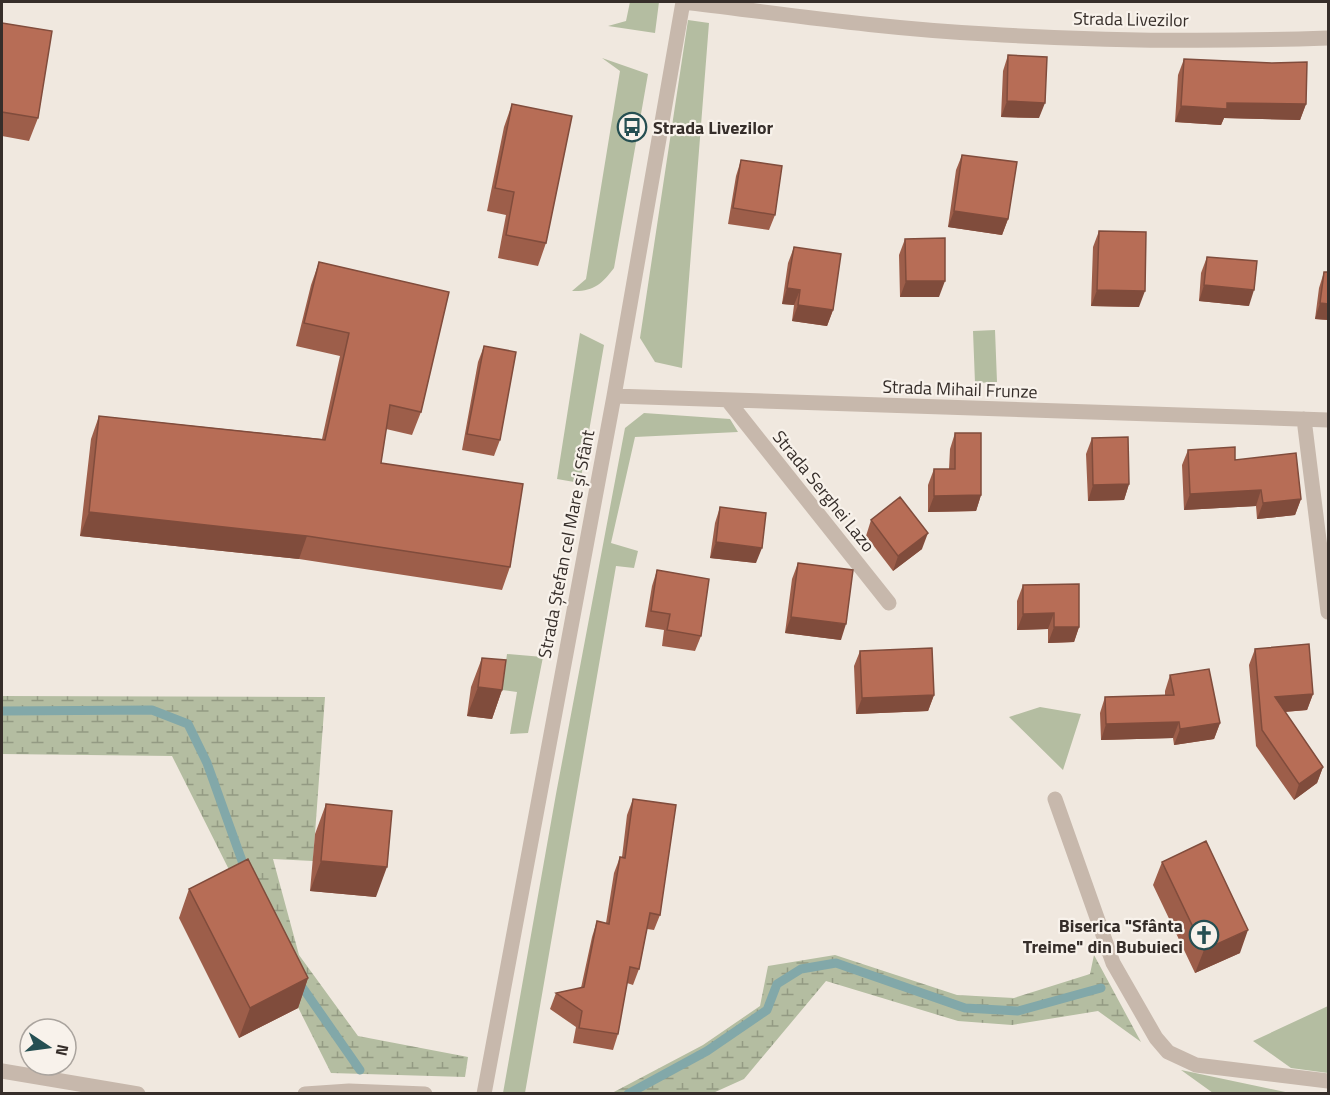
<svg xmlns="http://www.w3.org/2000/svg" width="1330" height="1095" viewBox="0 0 1330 1095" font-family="'Titillium Web',sans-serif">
<defs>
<pattern id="wetland-marsh" width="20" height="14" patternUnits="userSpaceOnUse" patternTransform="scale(1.5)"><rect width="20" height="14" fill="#b4bda1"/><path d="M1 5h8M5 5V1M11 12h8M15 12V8" fill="none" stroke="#939a83"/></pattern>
</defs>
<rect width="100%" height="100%" fill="#f0e8df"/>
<path fill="#b4bda1" d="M 630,2 L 659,2 L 655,33 L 608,26 L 626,21 Z
M 688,20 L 709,23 L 682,368 L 655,362 L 640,338 Z
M 602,58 L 648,74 L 614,268 C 602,284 593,292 572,291 L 586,279 L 620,71 Z
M 995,330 L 997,382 L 975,383 L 973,331 Z
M 580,333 L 604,345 L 580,483 L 557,479 Z
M 644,413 L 730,419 L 738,432 L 635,437 L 611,543 L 638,551 L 634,568 L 616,566 L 525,1093 L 503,1093 L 556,794 L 625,428 Z
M 507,654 L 543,657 L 528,733 L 510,734 L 517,692 L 502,690 Z
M 1040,707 L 1081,714 L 1063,770 L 1009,717 Z
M 1328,1006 L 1328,1073 L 1291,1068 L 1253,1041 Z
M 1181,1070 L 1290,1093 L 1213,1093 Z"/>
<path fill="url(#wetland-marsh)" d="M 2,696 L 325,697 L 313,861 L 273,859 L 299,955 L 358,1036 L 468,1057 L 465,1077 L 331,1073 L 172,756 L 2,754 Z
M 835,955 L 957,995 L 1014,998 L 1090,974 L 1094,955 L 1141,1042 L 1098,1011 L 1012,1025 L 958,1021 L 826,981 L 744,1079 L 713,1093 L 612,1093 L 703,1045 L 760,1006 L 768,966 Z"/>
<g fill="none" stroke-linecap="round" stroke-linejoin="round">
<path stroke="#82a8a9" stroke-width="9" d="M 2,711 L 152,710 L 188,724 L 207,763 L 246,872
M 298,981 L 360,1070
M 628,1094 L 707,1051 L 767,1010 L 777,984 L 801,969 L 836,963 L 965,1008 L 1018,1011 L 1101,988"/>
<path stroke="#c7b8ac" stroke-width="15" d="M 683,2 C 784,14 885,29 987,34 C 1100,41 1215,42 1328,38
M 614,396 L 1328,420
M 729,402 L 889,603
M 1304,419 L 1328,612
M 1055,799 L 1113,963 L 1156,1038 L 1168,1052 L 1196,1065 L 1328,1081
M 2,1071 L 138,1094
M 305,1094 L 349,1091 L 425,1094
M 484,1094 L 614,396 L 683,2"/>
</g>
<path fill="#9d5e4a" d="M 2,23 L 38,118 L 29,141 L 2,136 Z
M 1008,55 L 1039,118 L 1001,117 L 1003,71 Z
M 1184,59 L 1306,104 L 1300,120 L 1224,118 L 1221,125 L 1175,122 L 1178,75 Z
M 512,104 L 546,243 L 538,266 L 498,258 L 506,215 L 487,211 L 504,127 Z
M 962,155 L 1008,219 L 1002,235 L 948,227 L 956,170 Z
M 741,160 L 775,215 L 769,230 L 728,224 L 736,176 Z
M 1099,231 L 1139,307 L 1091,306 L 1093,247 Z
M 905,239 L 939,297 L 900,297 L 899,255 Z
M 794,247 L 833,310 L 827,326 L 792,321 L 794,305 L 782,304 L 788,263 Z
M 1207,257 L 1249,306 L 1199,301 L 1201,273 Z
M 319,262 L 421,412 L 412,435 L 386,429 L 381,463 L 510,567 L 502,590 L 299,559 L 80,536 L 91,439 L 99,416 L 322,439 L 340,356 L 296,346 L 311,285 Z
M 1324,272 L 1329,272 L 1329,320 L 1315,319 L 1319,288 Z
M 484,346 L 500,440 L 494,456 L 462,450 L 478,362 Z
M 955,433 L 981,495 L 976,511 L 928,512 L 928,485 L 934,469 L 949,469 L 950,449 Z
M 1092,438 L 1129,484 L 1124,500 L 1088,501 L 1086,454 Z
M 1188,450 L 1235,460 L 1301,499 L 1295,515 L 1257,519 L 1256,506 L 1184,510 L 1182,465 Z
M 720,507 L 756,563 L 710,558 L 715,523 Z
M 871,520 L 922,549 L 893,571 L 866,536 Z
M 798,563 L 841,640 L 785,633 L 792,579 Z
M 657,570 L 701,636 L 695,651 L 662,646 L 664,630 L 645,627 L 652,586 Z
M 1023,585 L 1079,627 L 1074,642 L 1048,643 L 1048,629 L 1017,630 L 1017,601 Z
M 1255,649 L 1313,694 L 1307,710 L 1285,712 L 1323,767 L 1317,783 L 1294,800 L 1256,746 L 1249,665 Z
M 860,651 L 934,695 L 928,711 L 856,714 L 854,666 Z
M 482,658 L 502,690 L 492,719 L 467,716 L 471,687 Z
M 1170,675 L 1220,723 L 1214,739 L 1174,745 L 1173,738 L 1101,740 L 1100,713 L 1105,697 L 1165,695 L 1165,691 Z
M 633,799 L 660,915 L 654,930 L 647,929 L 639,969 L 633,985 L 627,983 L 618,1034 L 613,1050 L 573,1043 L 576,1027 L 550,1009 L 556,993 L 581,988 L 592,937 L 597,921 L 606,923 L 614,873 L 620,857 L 622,857 L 627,815 Z
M 326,804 L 376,897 L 310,891 L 315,834 Z
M 1162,862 L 1240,953 L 1195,973 L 1153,885 Z
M 189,889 L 308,978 L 298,1008 L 239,1038 L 179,918 Z"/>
<path fill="#804c3c" d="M 1007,101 L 1045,103 L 1039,118 L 1001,117 Z
M 1227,103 L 1306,104 L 1300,120 L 1224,118 L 1221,125 L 1175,122 L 1181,106 Z
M 954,211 L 1008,219 L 1002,235 L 948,227 Z
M 906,281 L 945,281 L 939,297 L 900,297 Z
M 1204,285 L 1254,290 L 1249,306 L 1199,301 Z
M 787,288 L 800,290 L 794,305 L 782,304 Z
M 1097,290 L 1145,291 L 1139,307 L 1091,306 Z
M 1320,303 L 1329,304 L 1329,320 L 1315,319 Z
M 798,305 L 833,310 L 827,326 L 792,321 Z
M 1129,484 L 1124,500 L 1088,501 L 1093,485 Z
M 1261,490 L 1256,506 L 1184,510 L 1190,494 Z
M 981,495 L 976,511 L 928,512 L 934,496 Z
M 1301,499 L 1295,515 L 1257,519 L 1263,503 Z
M 89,512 L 307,536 L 299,559 L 80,536 Z
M 928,533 L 922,549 L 893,571 L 898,556 Z
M 716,542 L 762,548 L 756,563 L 710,558 Z
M 1054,613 L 1048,629 L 1017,630 L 1023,614 Z
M 791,617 L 846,624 L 841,640 L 785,633 Z
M 1054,627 L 1079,627 L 1074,642 L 1048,643 Z
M 478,687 L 502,690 L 492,719 L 467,716 Z
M 1313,694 L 1307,710 L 1269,713 L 1275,697 Z
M 934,695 L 928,711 L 856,714 L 862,698 Z
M 1179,722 L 1173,738 L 1101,740 L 1106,724 Z
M 1220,723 L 1214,739 L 1174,745 L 1180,729 Z
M 1323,767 L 1317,783 L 1294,800 L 1299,784 Z
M 321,861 L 387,867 L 376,897 L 310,891 Z
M 1248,930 L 1240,953 L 1195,973 L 1204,950 Z
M 308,978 L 298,1008 L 239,1038 L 250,1008 Z"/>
<path fill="#b76d56" stroke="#804c3c" stroke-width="1.5" d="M 2,23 L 52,31 L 38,118 L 2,112 Z
M 1008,55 L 1047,57 L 1045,103 L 1007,101 Z
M 1184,59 L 1272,63 L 1307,62 L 1306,104 L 1227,103 L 1227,109 L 1181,106 Z
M 512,104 L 572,116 L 546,243 L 506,235 L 514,192 L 495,188 Z
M 962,155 L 1017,162 L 1008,219 L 954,211 Z
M 741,160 L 782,166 L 775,215 L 733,208 Z
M 1099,231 L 1146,232 L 1145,291 L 1097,290 Z
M 945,238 L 945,281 L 906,281 L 905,239 Z
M 794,247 L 841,254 L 833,310 L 798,305 L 800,290 L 787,288 Z
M 1207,257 L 1257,261 L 1254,290 L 1204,285 Z
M 319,262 L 449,292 L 421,412 L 390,405 L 381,463 L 523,484 L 510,567 L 307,536 L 89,512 L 99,416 L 325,440 L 349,333 L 304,323 Z
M 1324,272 L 1329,272 L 1329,304 L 1320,303 Z
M 484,346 L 516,352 L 500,440 L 467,434 Z
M 955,433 L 981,433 L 981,495 L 934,496 L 934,469 L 955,469 Z
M 1128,437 L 1129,484 L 1093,485 L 1092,438 Z
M 1235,447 L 1235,460 L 1296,453 L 1301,499 L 1263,503 L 1261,490 L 1190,494 L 1188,450 Z
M 900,497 L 928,533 L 898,556 L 871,520 Z
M 720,507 L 766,513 L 762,548 L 716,542 Z
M 798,563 L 853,570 L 846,624 L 791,617 Z
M 657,570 L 709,579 L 701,636 L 667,630 L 670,614 L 651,611 Z
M 1079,584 L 1079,627 L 1054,627 L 1054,613 L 1023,614 L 1023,585 Z
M 1309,644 L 1313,694 L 1275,697 L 1323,767 L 1299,784 L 1262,730 L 1255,649 Z
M 932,648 L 934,695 L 862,698 L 860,651 Z
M 482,658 L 506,660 L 502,690 L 478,687 Z
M 1209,669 L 1220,723 L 1180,729 L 1179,722 L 1106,724 L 1105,697 L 1174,695 L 1170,675 Z
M 633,799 L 676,805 L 660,915 L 650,913 L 639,969 L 630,967 L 618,1034 L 579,1028 L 582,1011 L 556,993 L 584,987 L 597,921 L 609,924 L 620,857 L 625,858 Z
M 326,804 L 392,811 L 387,867 L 321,861 Z
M 1206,841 L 1248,930 L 1204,950 L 1162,862 Z
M 248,859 L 308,978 L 250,1008 L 189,889 Z"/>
<defs>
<g id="bus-ring" transform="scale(1.5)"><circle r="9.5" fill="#f8f2eb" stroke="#254f52" stroke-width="1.5"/><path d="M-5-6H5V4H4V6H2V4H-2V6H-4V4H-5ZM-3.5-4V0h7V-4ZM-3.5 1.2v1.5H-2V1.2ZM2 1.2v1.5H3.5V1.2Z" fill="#254f52"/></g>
<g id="church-ring" transform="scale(1.5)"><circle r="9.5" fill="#f8f2eb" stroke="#254f52" stroke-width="1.5"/><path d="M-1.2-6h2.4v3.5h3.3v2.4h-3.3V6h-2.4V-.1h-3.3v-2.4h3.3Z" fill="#254f52"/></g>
</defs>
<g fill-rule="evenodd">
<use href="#bus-ring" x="632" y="127"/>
<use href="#church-ring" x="1204" y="935"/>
</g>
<g text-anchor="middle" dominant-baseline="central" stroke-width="4.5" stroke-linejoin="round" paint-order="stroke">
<g font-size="18" fill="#362e2a" stroke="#f8f2eb">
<text transform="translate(1131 19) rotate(1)">Strada Livezilor</text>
<text transform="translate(960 389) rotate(2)">Strada Mihail Frunze</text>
<text transform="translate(824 491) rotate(51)">Strada Serghei Lazo</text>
<text transform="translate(566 544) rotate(-79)">Strada Ștefan cel Mare și Sfânt</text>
</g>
<g font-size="18" font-weight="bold" fill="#362e2a" stroke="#f8f2eb" text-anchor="start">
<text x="653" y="127">Strada Livezilor</text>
<text x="1183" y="925" text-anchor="end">Biserica "Sfânta<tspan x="1183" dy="21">Treime" din Bubuieci</tspan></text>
</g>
</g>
<rect width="1330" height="1095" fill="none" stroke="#362e2a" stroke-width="6"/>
<g transform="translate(48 1047) rotate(103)"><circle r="28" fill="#f8f2eb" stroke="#aaa49e" stroke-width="1.5"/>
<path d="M0-4.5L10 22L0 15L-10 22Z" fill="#254f52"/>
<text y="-9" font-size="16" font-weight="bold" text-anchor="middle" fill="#362e2a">N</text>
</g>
</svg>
